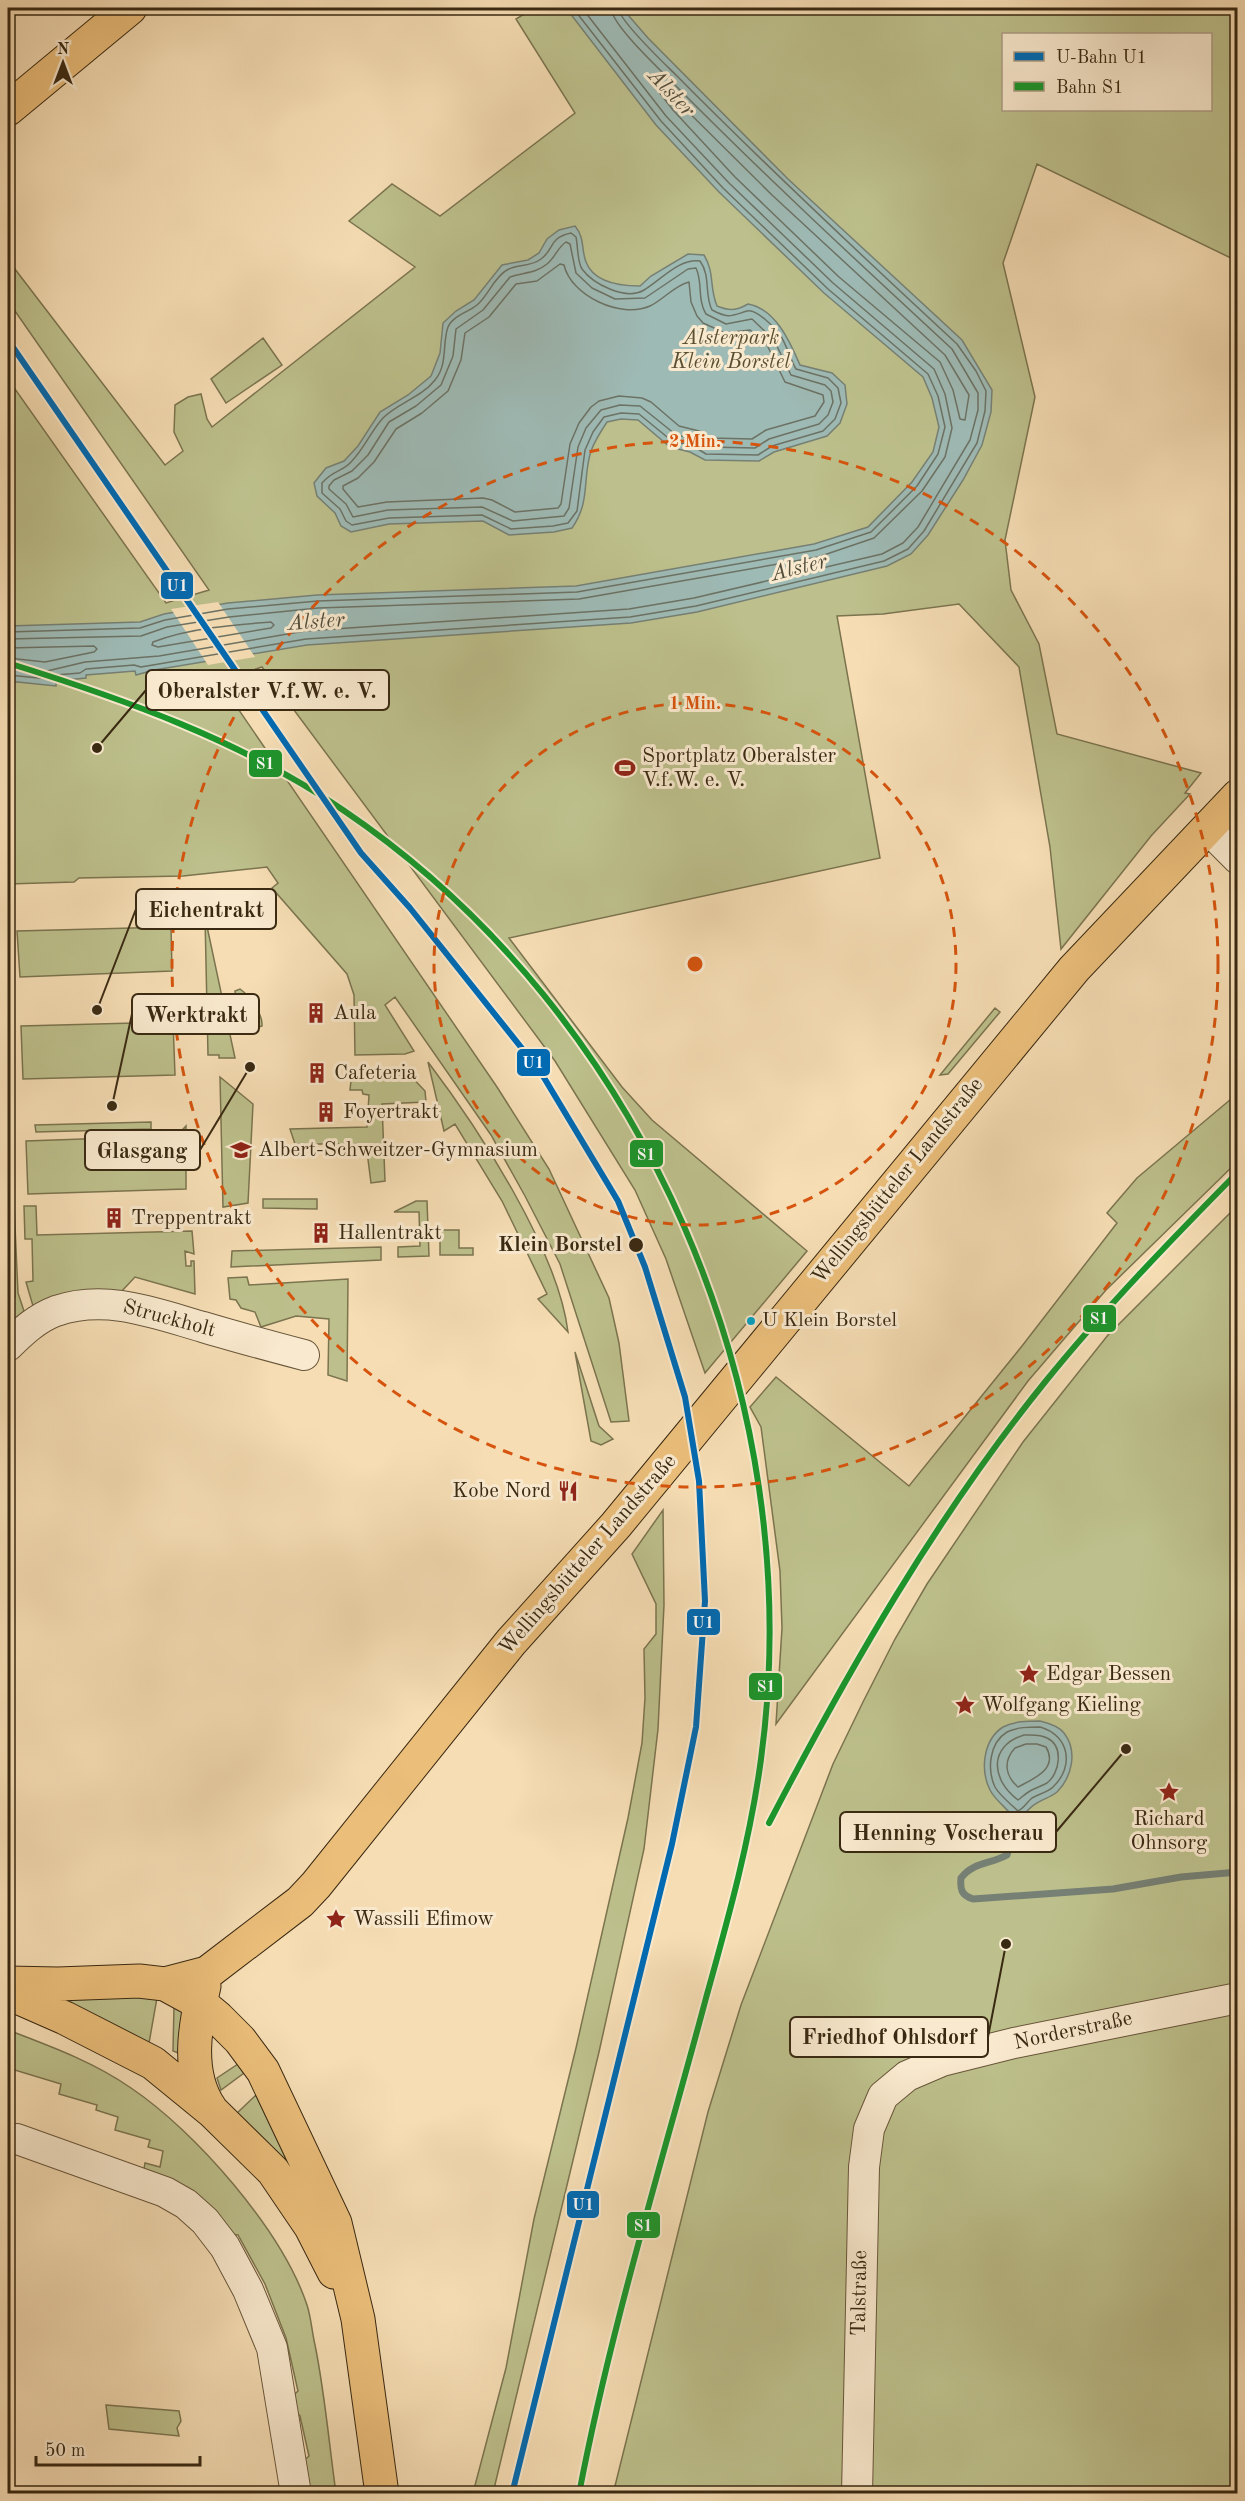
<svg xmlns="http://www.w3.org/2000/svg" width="1245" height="2501" viewBox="0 0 1245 2501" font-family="'Old Standard TT',serif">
<rect width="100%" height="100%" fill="#f6ddb4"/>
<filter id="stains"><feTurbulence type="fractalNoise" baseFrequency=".00333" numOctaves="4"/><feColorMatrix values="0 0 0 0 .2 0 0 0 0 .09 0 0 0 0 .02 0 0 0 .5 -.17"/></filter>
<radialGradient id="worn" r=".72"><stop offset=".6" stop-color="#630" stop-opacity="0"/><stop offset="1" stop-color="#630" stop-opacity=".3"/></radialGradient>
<path fill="#bdc08c" stroke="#7b744f" stroke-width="1.5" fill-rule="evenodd" d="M 534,8 L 1237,8 L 1237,261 L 1037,164 L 1003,263 L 1035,397 L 1005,540 L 1011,590 L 1039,644 L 1057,734 L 1201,773 L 1185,793 L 1190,794 L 1151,836 L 1061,949 L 1050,847 L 1019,667 L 959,604 L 883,614 L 837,616 L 880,858 L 509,938 L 622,1087 L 652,1120 L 807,1251 L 705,1373 L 666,1259 L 635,1190 L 555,1061 L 262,667 L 219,681 L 497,1087 L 549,1169 L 609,1298 L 619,1343 L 629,1421 L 611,1422 L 560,1264 L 525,1196 L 491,1135 L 395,997 L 385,1005 L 414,1051 L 405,1054 L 355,1055 L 354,995 L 347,974 L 272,888 L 278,883 L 267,867 L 183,876 L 79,878 L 74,882 L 8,884 L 8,379 L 166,603 L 209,590 L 8,301 L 8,260 L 165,465 L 183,451 L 174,432 L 175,405 L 188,397 L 201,394 L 207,419 L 212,427 L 415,267 L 349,221 L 392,184 L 440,216 L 575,113 L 516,19 ZM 1004,34 L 1210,34 L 1210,110 L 1004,110 Z
M 263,338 L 282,365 L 226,403 L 211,379 Z
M 205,917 L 235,1058 L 219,1058 L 219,1055 L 208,1055 Z
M 171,927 L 172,971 L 20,977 L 17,931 Z
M 240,989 C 250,996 263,1014 262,1026 L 253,1029 L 236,999 L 235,991 Z
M 995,1008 L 1000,1012 L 948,1074 L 940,1075 Z
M 173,1022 L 175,1075 L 23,1079 L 21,1026 Z
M 8,1029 L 10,1029 L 11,1075 L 8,1075 Z
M 428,1062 C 478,1128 558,1250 568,1332 L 538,1299 L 547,1294 L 502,1201 L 455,1124 L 444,1131 Z
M 352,1071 L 406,1071 L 425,1091 L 426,1102 L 382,1104 L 385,1181 L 371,1183 L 366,1144 L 295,1144 L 290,1129 L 367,1127 L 369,1095 L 363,1094 L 362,1090 L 350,1090 Z
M 220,1077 L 253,1104 L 248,1203 L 223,1207 Z
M 8,1094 L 12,1094 L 14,1192 L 11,1195 Z
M 1237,1094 L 1237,1162 L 1106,1290 L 1028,1381 L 776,1724 L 782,1628 L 780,1571 L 761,1427 L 750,1407 L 776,1377 L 909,1486 L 1022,1346 L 1117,1223 L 1107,1213 L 1137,1178 Z
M 151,1122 L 151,1129 L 36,1132 L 35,1125 Z
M 186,1126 L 186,1189 L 28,1194 L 26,1141 L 140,1137 L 159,1143 L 171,1142 Z
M 263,1199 L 317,1199 L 317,1209 L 263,1208 Z
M 416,1201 L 427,1201 L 429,1256 L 398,1257 L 398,1247 L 420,1246 L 419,1212 L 394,1212 Z
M 14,1204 L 18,1293 L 24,1311 L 8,1324 L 8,1297 L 15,1297 Z
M 24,1206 L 36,1206 L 37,1235 L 192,1231 L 194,1254 L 185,1251 L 186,1266 L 191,1266 L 191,1261 L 194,1261 L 195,1294 L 135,1277 L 120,1293 L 33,1306 L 26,1282 L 33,1281 L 32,1239 L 25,1239 Z
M 1237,1206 L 1237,2493 L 613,2494 L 708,2112 L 741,2005 L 833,1764 L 863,1702 L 895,1639 L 927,1584 L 1023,1442 L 1108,1335 Z
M 440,1230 L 459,1230 L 459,1248 L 473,1248 L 473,1255 L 440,1255 Z
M 381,1247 L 381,1260 L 231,1267 L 232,1251 Z
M 247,1277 L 249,1285 L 348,1279 L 347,1381 L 328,1375 L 329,1319 L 296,1316 L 261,1327 L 255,1312 L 241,1308 L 236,1300 L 230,1299 L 228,1278 Z
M 575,1352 L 599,1426 L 613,1439 L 601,1445 L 591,1441 Z
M 663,1510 L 664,1605 L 658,1729 L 644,1849 L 599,2052 L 493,2493 L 473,2493 L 506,2368 L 534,2219 L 576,2048 L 628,1818 L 642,1743 L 645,1698 L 644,1649 L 656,1634 L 656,1604 L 632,1554 Z
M 117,1994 L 157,1998 L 149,2043 L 57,1996 Z
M 174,2006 L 184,2012 L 181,2054 L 173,2051 Z
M 8,2030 C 50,2046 94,2062 131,2088 C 195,2131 282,2230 307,2305 C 311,2317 312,2332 315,2345 C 325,2394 329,2444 336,2493 L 305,2493 L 301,2463 L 309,2456 L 300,2416 L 286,2402 L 298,2391 L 286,2338 L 265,2284 L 238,2235 L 230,2234 C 202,2205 184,2180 144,2169 L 145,2163 L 160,2167 L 163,2151 L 148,2147 L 150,2140 L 115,2130 L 118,2117 L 96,2110 L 97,2105 L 59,2094 L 61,2084 L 8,2068 Z
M 238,2064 L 244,2073 L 221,2090 L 217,2078 Z
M 256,2095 L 290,2167 L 235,2115 Z
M 106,2405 L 179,2411 L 181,2421 L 177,2428 L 179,2436 L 109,2429 Z"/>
<path fill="#9ebab5" stroke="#768074" stroke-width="1.5" d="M 566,8 L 622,8 L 648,38 L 788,179 L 962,340 L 992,390 L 991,412 L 982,445 L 963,480 L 928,535 L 911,554 L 887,566 L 697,612 L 631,623 L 307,645 L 154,670 L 136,675 L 135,671 L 86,675 L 86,678 L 56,681 L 56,686 L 8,681 L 8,626 L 140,622 L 164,614 L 228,603 L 317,595 L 576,586 L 814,544 L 868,527 L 912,482 L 933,452 L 939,427 L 932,398 L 923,377 L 824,293 L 719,192 L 656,125 Z
M 575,226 C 585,238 581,249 586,262 C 594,283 622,286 640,286 L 651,276 L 688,254 L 704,255 C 715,273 709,287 717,306 C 729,311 736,311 748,304 C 776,309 790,342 800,365 L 832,373 L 845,385 L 847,404 L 840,423 L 827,436 L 774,452 L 759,461 L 705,460 L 690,452 L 670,447 L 638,420 L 621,419 L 607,422 C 601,431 595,440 591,451 C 582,479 591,501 572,528 L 554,532 L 509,535 L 483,521 L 389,524 L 351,532 L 341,526 L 335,513 L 317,496 L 314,483 L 326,468 L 344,461 L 358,446 L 380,412 L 408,395 L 431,376 L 440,353 L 443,323 L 456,311 L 474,300 L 502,265 L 528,260 L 539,253 L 547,239 L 559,230 Z
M 1040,1721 C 1048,1723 1059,1726 1064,1733 C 1078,1751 1072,1777 1057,1792 C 1051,1797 1043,1799 1037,1803 C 1029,1807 1023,1816 1017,1822 C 1010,1810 996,1802 990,1790 C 980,1770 983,1740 1003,1727 C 1014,1721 1028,1721 1040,1721 Z"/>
<path fill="#f6ddb4" d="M 218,602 L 255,657 L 208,665 L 171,609 Z"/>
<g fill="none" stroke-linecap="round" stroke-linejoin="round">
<path stroke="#6c7264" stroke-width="1.5" d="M 650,74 L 772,195 L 945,355 L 969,395 L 965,420 L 960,419 L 953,390 L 940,362 L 839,277 L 735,177 L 673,110 L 648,78 Z
M 571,233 L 576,237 C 578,246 577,261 582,269 C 593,284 626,301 644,290 C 661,280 679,258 700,261 C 711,276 704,294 712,310 C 729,319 731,316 747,311 C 756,308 775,328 780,335 C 787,345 790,359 796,369 L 828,378 L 838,388 L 841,403 L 835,419 L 823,431 L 772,446 L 758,455 L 706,454 L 693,446 L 672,441 L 639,414 L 621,413 L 604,417 L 593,432 L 585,450 L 577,511 L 568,523 L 553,526 L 511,529 L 482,515 L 389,518 L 352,525 L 346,521 L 340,509 L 322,493 L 322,483 C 333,470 342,472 351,462 C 364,449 371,431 383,418 C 398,403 422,397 435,380 C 448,365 442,343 448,327 C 453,315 469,312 477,305 C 488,296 494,277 507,270 C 518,263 529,268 541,259 C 555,249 548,238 571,233 Z
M 566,242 L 570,244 L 576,273 L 592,288 L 615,299 L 645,298 L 688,269 L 696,268 C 703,283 697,299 706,314 L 726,324 L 752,319 L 774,340 L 791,375 L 825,385 L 831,391 L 833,402 L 828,415 L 819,424 L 769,439 L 755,448 L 708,447 L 695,440 L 675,434 L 640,406 L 620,405 L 601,410 L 586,428 L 578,447 L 569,508 L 564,516 L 513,521 L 482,507 L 388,510 L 353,517 L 346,504 L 329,489 L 329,486 L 334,480 L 352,471 L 368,455 L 389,422 L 416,406 L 441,385 L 453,356 L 456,329 L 483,310 L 510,277 C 523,272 535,274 547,264 C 555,258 557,248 566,242 Z
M 560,264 L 564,265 C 571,296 621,319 650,306 C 663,300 675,285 689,282 L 691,302 L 697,316 L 703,323 L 725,333 L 750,330 L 767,345 L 785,382 L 823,395 L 824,402 L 815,416 L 766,430 L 752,439 L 711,438 L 699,431 L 679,426 L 651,402 L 642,398 L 619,396 L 599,401 L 591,407 L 579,423 L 570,444 L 561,504 L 558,508 L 515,512 L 492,500 L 483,498 L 387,502 L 358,507 L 343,489 L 343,486 L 358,478 L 374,462 L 396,429 L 422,413 L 448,391 L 461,360 L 465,333 L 489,317 L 516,284 L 537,281 Z
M 271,622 L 274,625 L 271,628 L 158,647 L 152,645 L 153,642 C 190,628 232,625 271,622 Z
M 8,632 L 140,628 L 165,620 L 228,609 L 318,601 L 577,592 L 816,550 L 871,532 L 917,486 L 938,454 L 945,427 L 938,396 L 928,374 L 828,289 L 723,188 L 661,121 L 573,8
M 8,639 L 141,636 L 167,627 L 229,617 L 318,608 L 579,599 L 818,557 L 874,538 L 922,491 L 945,457 L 952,428 L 945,394 L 934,369 L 833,283 L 729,183 L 666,116 L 582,8
M 8,648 L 94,646 L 97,649 L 94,652 L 45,662 L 8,658
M 8,667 L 47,671 L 85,662 L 159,656 L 305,631 L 629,609 L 694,598 L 882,554 L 903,543 L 918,527 L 970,440 L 978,410 L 978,393 L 952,349 C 859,263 766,177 677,87 C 663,72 612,26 611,8
M 8,675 L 49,679 L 56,675 L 80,673 L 86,669 L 134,665 L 141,667 L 306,639 L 630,617 L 696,606 L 884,561 L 908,549 L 924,531 L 977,443 L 985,411 L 986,391 L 976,371 L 957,344 C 862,256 768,168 677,76 C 665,64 620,22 618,8
M 1040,1727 C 1069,1735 1075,1766 1053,1787 C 1048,1792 1039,1794 1032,1798 C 1027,1802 1024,1808 1018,1811 C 1011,1804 1000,1796 995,1787 C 987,1770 989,1743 1007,1732 C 1017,1727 1029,1727 1040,1727 Z
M 1024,1735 C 1032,1735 1040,1734 1047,1738 C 1064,1746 1060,1773 1047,1783 C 1042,1786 1035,1788 1030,1791 C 1025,1794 1022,1797 1018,1800 C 991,1780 988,1746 1024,1735 Z
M 1026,1744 L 1037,1744 L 1046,1747 C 1059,1769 1033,1779 1018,1787 C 1005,1776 1003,1761 1015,1748 Z"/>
<path stroke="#768074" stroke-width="7" d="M 1017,1822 L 1007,1855 C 991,1864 973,1862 961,1878 C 960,1889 961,1895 973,1899 L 1113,1889 L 1181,1877 L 1238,1872"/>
<g stroke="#68563a" stroke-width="32">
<path id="minor" d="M 1207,828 L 1238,859
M 8,1346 C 22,1332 37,1318 56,1311 C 106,1294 154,1313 203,1327 C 236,1337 270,1346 304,1355
M 17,2139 L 165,2192 L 186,2204 L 205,2221 L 225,2247 L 248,2290 L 272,2348 L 296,2494
M 857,2494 L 864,2167 L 869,2129 L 883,2096 L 907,2076 L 942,2061 L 1014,2043 L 1238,1998"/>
</g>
<g stroke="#392912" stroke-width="35">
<path id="major" d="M 8,109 L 130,8
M 8,1983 L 58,1984 L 139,1981 L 165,1984 L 200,2003 L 218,2018 L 240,2040 L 263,2071 L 335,2223 L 358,2319 L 382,2494
M 165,1984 L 207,1973 L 300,1902 L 316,1885 L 511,1642 L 616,1525 L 1074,969 L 1238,796
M 204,1986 C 195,2026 186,2072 210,2108
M 8,1993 L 65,2018 L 153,2063 L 213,2112 L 273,2171 L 311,2227 L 334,2272"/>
</g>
<use href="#minor" stroke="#f9e9ce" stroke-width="30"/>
<use href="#major" stroke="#ebbe7a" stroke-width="33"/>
<g stroke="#f9e9ce" stroke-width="10">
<path id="rail-1" d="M 8,663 C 124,699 242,741 343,810 C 646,1015 810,1399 761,1759 C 750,1841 728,1919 706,1998 C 662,2163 611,2326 579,2494
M 769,1823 C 849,1669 936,1517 1045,1382 C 1105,1308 1171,1240 1238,1172"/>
</g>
<use href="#rail-1" stroke="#1a962b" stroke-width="6"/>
<g stroke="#f9e9ce" stroke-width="10">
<path id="metro-1" d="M 8,340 L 361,853 L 410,908 L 540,1071 L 618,1201 L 645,1267 L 685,1397 L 699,1481 L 705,1601 L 696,1727 L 672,1844 L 512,2494"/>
</g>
<use href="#metro-1" stroke="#006ab3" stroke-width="6"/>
</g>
<g fill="none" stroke="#d6540d" stroke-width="3" stroke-dasharray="10 8">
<circle cx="695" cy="964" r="261"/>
<circle cx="695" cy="964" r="523"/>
</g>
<defs>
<g id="stadium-bare" transform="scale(1.62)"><path d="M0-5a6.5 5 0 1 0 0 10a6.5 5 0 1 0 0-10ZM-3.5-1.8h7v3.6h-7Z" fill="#8f2418" stroke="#f9e9ce" stroke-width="2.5" paint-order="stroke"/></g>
<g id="building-bare" transform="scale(1.62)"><path d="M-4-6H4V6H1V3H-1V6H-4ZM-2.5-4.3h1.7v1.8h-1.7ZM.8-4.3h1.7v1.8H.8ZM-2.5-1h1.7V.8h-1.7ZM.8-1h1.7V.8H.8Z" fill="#8f2418" stroke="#f9e9ce" stroke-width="2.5" paint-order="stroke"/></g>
<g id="school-bare" transform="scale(1.62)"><path d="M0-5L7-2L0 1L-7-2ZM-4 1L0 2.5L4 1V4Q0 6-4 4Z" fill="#8f2418" stroke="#f9e9ce" stroke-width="2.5" paint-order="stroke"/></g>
<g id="restaurant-bare" transform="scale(1.62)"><path d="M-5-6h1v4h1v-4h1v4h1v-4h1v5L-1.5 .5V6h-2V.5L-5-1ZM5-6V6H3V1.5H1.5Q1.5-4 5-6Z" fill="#8f2418" stroke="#f9e9ce" stroke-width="2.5" paint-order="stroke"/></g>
<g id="sight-bare" transform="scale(1.62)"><path d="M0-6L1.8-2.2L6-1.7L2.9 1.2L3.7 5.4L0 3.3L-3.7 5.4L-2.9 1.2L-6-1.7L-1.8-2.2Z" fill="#8f2418" stroke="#f9e9ce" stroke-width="2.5" paint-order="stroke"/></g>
</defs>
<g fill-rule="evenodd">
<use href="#stadium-bare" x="625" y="768"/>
<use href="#building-bare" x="316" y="1013"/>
<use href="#building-bare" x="317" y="1073"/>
<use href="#building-bare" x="326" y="1112"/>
<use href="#school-bare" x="241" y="1150"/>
<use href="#building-bare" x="114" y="1218"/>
<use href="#building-bare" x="321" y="1233"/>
<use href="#restaurant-bare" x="568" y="1491"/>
<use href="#sight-bare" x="1029" y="1674"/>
<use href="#sight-bare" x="965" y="1705"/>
<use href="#sight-bare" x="1169" y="1792"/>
<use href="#sight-bare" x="336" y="1919"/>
</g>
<circle fill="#392912" stroke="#f9e9ce" stroke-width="2" cx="636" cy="1245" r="8"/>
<circle fill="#03a3c5" stroke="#f9e9ce" stroke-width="2" cx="751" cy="1321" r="5"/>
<g text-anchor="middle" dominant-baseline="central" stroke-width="6" stroke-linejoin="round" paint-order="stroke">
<g font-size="20" fill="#392912" stroke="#f9e9ce" text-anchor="start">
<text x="762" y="1321">U Klein Borstel</text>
</g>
<g font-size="21" font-style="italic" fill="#5a4f30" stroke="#f9e9ce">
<text x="731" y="338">Alsterpark<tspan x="731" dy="24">Klein Borstel</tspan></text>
</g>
<g font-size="21" fill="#392912" stroke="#f9e9ce" text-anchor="start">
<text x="642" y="756">Sportplatz Oberalster<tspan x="642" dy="24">V.f.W. e. V.</tspan></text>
<text x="333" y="1013">Aula</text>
<text x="334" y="1073">Cafeteria</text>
<text x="343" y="1112">Foyertrakt</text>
<text x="258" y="1150">Albert-Schweitzer-Gymnasium</text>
<text x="131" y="1218">Treppentrakt</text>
<text x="338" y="1233">Hallentrakt</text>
<text x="551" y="1491" text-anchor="end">Kobe Nord</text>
<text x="1046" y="1674">Edgar Bessen</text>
<text x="982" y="1705">Wolfgang Kieling</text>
<text x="1169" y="1819" text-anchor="middle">Richard<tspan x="1169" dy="24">Ohnsorg</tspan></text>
<text x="353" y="1919">Wassili Efimow</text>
</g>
<g font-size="21" fill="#392912" stroke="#f9e9ce">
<text transform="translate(898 1181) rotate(-51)">Wellingsbütteler Landstraße</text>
<text transform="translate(169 1319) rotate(15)">Struckholt</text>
<text transform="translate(588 1555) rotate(-49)">Wellingsbütteler Landstraße</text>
<text transform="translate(1073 2031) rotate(-12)">Norderstraße</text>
<text transform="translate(860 2293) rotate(-89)">Talstraße</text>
</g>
<g font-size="21" font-weight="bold" fill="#392912" stroke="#f9e9ce" text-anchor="end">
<text x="622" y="1245">Klein Borstel</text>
</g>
<g font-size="22" font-style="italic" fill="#524d3b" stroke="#f9e9ce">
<text transform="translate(671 93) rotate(47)">Alster</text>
<text transform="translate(799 568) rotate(-14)">Alster</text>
<text transform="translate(316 622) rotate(-4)">Alster</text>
</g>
</g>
<circle cx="695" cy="964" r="9" fill="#d6540d" stroke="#f9e9ce" stroke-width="3"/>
<g font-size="18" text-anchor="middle" font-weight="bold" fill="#d6540d" stroke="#f9e9ce" stroke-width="6" stroke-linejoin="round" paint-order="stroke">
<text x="695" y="447">2 Min.</text>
<text x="695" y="709">1 Min.</text>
</g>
<path fill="none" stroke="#392912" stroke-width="2" d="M97 748L146 690M97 1010L136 909M112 1106L132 1014M250 1067L200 1150M1126 1749L1056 1832M1006 1944L988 2037"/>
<g fill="#392912" stroke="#f9e9ce" stroke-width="2">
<circle cx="97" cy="748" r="6"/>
<circle cx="97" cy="1010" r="6"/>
<circle cx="112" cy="1106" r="6"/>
<circle cx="250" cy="1067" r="6"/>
<circle cx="1126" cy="1749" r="6"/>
<circle cx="1006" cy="1944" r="6"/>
</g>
<g fill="#f9e9ce" stroke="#392912" stroke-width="2">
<rect x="146" y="670" width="243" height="40" rx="6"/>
<rect x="136" y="889" width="140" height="40" rx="6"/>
<rect x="132" y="994" width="127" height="40" rx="6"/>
<rect x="85" y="1130" width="115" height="40" rx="6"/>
<rect x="840" y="1812" width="216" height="40" rx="6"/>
<rect x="790" y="2017" width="198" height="40" rx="6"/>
</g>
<g font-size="22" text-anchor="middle" font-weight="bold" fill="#392912">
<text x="267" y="698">Oberalster V.f.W. e. V.</text>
<text x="206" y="917">Eichentrakt</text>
<text x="196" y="1022">Werktrakt</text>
<text x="142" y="1158">Glasgang</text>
<text x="948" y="1840">Henning Voscherau</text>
<text x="889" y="2044">Friedhof Ohlsdorf</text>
</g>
<g stroke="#f9e9ce" stroke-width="2">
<rect x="160" y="571" width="34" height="29" rx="6" fill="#006ab3"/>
<rect x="248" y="749" width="35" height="29" rx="6" fill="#1a962b"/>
<rect x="516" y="1048" width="35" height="29" rx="6" fill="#006ab3"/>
<rect x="629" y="1139" width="35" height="29" rx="6" fill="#1a962b"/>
<rect x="1082" y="1304" width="35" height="29" rx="6" fill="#1a962b"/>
<rect x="686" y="1608" width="35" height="28" rx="6" fill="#006ab3"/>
<rect x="748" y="1672" width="35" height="29" rx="6" fill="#1a962b"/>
<rect x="566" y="2190" width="34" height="29" rx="6" fill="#006ab3"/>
<rect x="626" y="2211" width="35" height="28" rx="6" fill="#1a962b"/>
</g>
<g font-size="16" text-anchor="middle" font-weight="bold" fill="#fff">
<text x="177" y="591">U1</text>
<text x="265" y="769">S1</text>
<text x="533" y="1068">U1</text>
<text x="646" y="1160">S1</text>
<text x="1099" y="1324">S1</text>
<text x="703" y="1628">U1</text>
<text x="766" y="1692">S1</text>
<text x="583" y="2210">U1</text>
<text x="643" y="2231">S1</text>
</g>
<rect width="1245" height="2501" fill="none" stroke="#f6ddb4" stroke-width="30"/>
<rect x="9" y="9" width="1227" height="2483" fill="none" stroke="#392912" stroke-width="3"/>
<rect x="15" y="15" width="1215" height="2471" fill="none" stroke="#392912" stroke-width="1.5"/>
<rect x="1002" y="33" width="210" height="78" fill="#f9e9ce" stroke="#ac9c83" stroke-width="1.5"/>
<rect x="1014" y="52" width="30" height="9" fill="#006ab3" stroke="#ac9c83" stroke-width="1.5"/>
<text x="1056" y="63" font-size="18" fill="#392912">U-Bahn U1</text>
<rect x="1014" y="82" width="30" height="9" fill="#1a962b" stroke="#ac9c83" stroke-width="1.5"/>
<text x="1056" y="93" font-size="18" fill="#392912">Bahn S1</text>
<g transform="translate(63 63)" stroke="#f9e9ce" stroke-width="4.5" paint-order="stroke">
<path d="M0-4.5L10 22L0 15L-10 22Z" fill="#392912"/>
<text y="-9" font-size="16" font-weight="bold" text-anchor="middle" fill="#392912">N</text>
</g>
<path d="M36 2456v9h164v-9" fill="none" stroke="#392912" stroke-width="3"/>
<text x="45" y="2456" font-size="18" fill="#392912" stroke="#f9e9ce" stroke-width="4.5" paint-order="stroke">50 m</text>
<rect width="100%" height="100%" filter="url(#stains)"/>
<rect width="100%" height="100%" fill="url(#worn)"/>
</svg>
